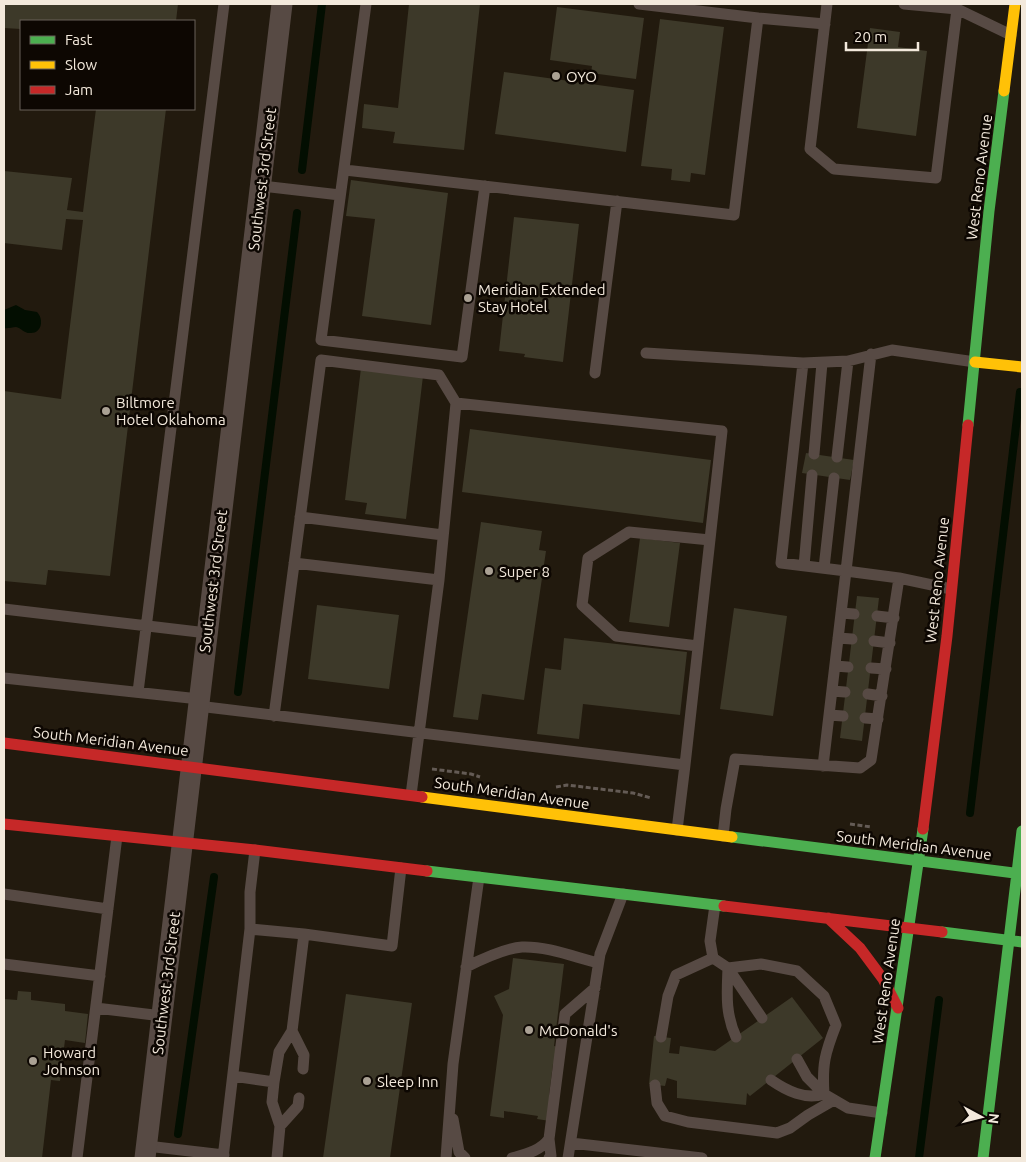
<svg xmlns="http://www.w3.org/2000/svg" width="1026" height="1162" viewBox="0 0 1026 1162" font-family="Ubuntu,sans-serif">
<rect width="100%" height="100%" fill="#221a0e"/>
<path fill="#030e01" d="M 16,305 L 25,310 L 37,312 C 44,319 42,333 31,333 C 25,334 21,328 16,327 C 12,327 8,329 4,328 L 4,310 Z"/>
<g fill="none" stroke-linecap="round" stroke-linejoin="round">
<path stroke="#030e01" stroke-width="8" d="M 302,170 L 322,4
M 238,692 L 297,213
M 970,813 L 1020,392
M 178,1134 L 214,877
M 919,1158 L 939,1000"/>
</g>
<path fill="#3d3929" d="M 4,4 L 178,4 L 176,21 L 21,21 L 21,29 L 4,28 Z
M 409,4 L 480,4 L 464,150 L 393,143 L 395,132 L 362,128 L 364,104 L 398,108 Z
M 557,7 L 644,18 L 636,79 L 591,73 L 592,66 L 550,60 Z
M 660,19 L 724,27 L 705,175 L 691,173 L 690,182 L 671,180 L 672,169 L 641,166 Z
M 870,28 L 900,32 L 898,47 L 927,51 L 916,136 L 857,128 Z
M 504,72 L 634,90 L 626,152 L 495,134 Z
M 96,109 L 166,109 L 110,576 L 48,570 L 46,585 L 4,581 L 4,391 L 61,399 L 83,220 L 66,219 L 62,250 L 4,243 L 4,171 L 72,178 L 67,210 L 83,212 Z
M 351,180 L 448,193 L 431,325 L 362,316 L 375,219 L 346,216 Z
M 514,217 L 579,224 L 563,362 L 524,357 L 525,354 L 499,351 Z
M 361,368 L 423,376 L 406,519 L 365,514 L 367,503 L 345,500 Z
M 470,429 L 711,460 L 703,523 L 462,492 Z
M 806,453 L 854,460 L 850,480 L 802,473 Z
M 481,522 L 542,531 L 539,550 L 546,551 L 524,700 L 482,694 L 478,720 L 453,717 Z
M 640,538 L 680,543 L 669,627 L 629,622 Z
M 857,596 L 879,598 L 862,741 L 840,738 Z
M 317,605 L 399,615 L 389,689 L 308,679 Z
M 734,608 L 787,616 L 773,716 L 720,709 Z
M 564,638 L 687,652 L 680,715 L 583,704 L 579,739 L 537,734 L 545,668 L 561,670 Z
M 513,958 L 564,964 L 554,1046 L 559,1047 L 556,1065 L 553,1064 L 549,1095 L 553,1096 L 550,1121 L 537,1119 L 538,1116 L 504,1111 L 504,1118 L 490,1116 L 503,1015 L 494,996 L 509,989 Z
M 18,991 L 31,992 L 31,1000 L 65,1004 L 65,1011 L 88,1014 L 85,1043 L 65,1040 L 60,1081 L 51,1080 L 42,1158 L 4,1158 L 4,999 L 17,1000 Z
M 346,994 L 412,1003 L 390,1158 L 323,1158 Z
M 792,997 L 823,1038 L 750,1096 L 747,1093 L 746,1105 L 677,1098 L 677,1081 L 667,1078 L 665,1086 L 649,1084 L 654,1036 L 671,1038 L 669,1053 L 679,1054 L 680,1046 L 715,1051 Z"/>
<g fill="none" stroke-linecap="round" stroke-linejoin="round">
<path stroke="#645b55" stroke-width="3" stroke-dasharray="5 2.5" stroke-linecap="butt" d="M 432,769 L 471,774 L 480,777
M 556,787 L 567,785 L 633,793 L 651,798
M 850,824 L 871,827"/>
<path stroke="#574a44" stroke-width="11" d="M 366,4 L 321,340 L 462,357 L 485,186
M 827,4 L 810,149 L 834,169 L 936,178 L 957,9
M 904,4 L 957,9 L 1011,35
M 758,18 L 825,24
M 345,170 L 734,215 L 758,18 L 639,4
M 262,186 L 340,195
M 646,353 L 803,363 L 848,361 L 892,350 L 975,362
M 871,354 L 846,571 L 899,578 L 951,589
M 803,363 L 781,563 L 846,571 L 823,766
M 595,373 L 617,201
M 814,454 L 822,363
M 837,457 L 848,361
M 300,517 L 443,535
M 294,563 L 439,580
M 804,566 L 812,475
M 824,568 L 834,478
M 4,609 L 207,633
M 841,613 L 854,614
M 877,616 L 894,618
M 838,638 L 852,639
M 874,641 L 890,643
M 698,646 L 616,636 L 582,605 L 588,558 L 629,532 L 710,540
M 835,666 L 848,667
M 871,668 L 886,669
M 4,678 L 199,699
M 832,691 L 845,692
M 138,692 L 224,4
M 868,694 L 882,696
M 198,706 L 685,765 L 677,830
M 829,715 L 843,716
M 274,716 L 321,360 L 439,375 L 456,403
M 865,718 L 878,719
M 411,795 L 439,580 L 456,403 L 722,431 L 685,765
M 723,836 L 726,809 L 735,759 L 860,768 L 871,760 L 899,578
M 255,850 L 250,892 L 250,929 L 304,934 L 392,946 L 401,868
M 4,894 L 108,909
M 715,905 L 710,941 L 713,958 L 728,968 L 761,964 L 797,971 L 824,996 L 836,1025 C 825,1053 822,1064 824,1094 L 848,1108 L 882,1113
M 4,964 L 100,976
M 466,967 C 480,960 506,948 522,947 C 547,946 574,957 598,963
M 728,968 C 727,993 725,1013 736,1037
M 728,968 L 762,1018
M 96,1008 L 162,1016
M 292,1031 L 304,1055 L 303,1069
M 661,1037 L 668,996 L 676,975 L 713,958
M 233,1076 L 274,1082
M 771,1080 C 787,1091 805,1100 824,1094 L 807,1077 L 797,1059
M 655,1085 L 657,1103 L 665,1116 L 688,1122 L 777,1133 L 790,1128 L 808,1115 L 834,1100
M 453,1119 L 459,1152 L 465,1158
M 280,1126 L 298,1106 L 299,1098
M 571,1143 L 702,1158
M 147,1146 L 224,1155
M 77,1158 L 117,836
M 223,1158 L 250,929
M 277,1158 L 280,1126 L 272,1102 L 274,1082 L 279,1052 L 292,1031 L 304,934
M 446,1158 L 453,1064 L 479,877
M 512,1158 C 526,1154 540,1151 549,1139
M 549,1158 L 551,1156 L 549,1139 L 565,1014 L 595,988
M 568,1158 L 600,954 L 623,894"/>
<path stroke="#574a44" stroke-width="21" d="M 145,1158 L 282,4"/>
<path stroke="#4caf50" stroke-width="11" d="M 968,425 L 989,211 L 1004,91
M 732,837 L 1022,874
M 427,871 L 724,906
M 942,932 L 1022,942
M 875,1158 L 923,829
M 983,1158 L 1022,831"/>
<path stroke="#ffc107" stroke-width="11" d="M 1004,91 L 1015,4
M 975,362 L 1022,367
M 422,797 L 732,837"/>
<path stroke="#c62828" stroke-width="11" d="M 4,743 L 422,797
M 4,824 L 255,850 L 427,871
M 923,829 L 947,636 L 968,425
M 724,906 L 942,932
M 828,918 L 860,948 L 883,979 L 898,1008"/>
</g>
<g fill="#aaa194" stroke="#0d0702" stroke-width="2">
<circle cx="556" cy="76" r="5"/>
<circle cx="468" cy="298" r="5"/>
<circle cx="106" cy="411" r="5"/>
<circle cx="489" cy="571" r="5"/>
<circle cx="529" cy="1030" r="5"/>
<circle cx="33" cy="1061" r="5"/>
<circle cx="367" cy="1081" r="5"/>
</g>
<g text-anchor="middle" dominant-baseline="central" stroke-width="5" stroke-linejoin="round" paint-order="stroke">
<g font-size="15" fill="#f3e9dc" stroke="#0d0702" text-anchor="start">
<text x="566" y="76">OYO</text>
<text x="478" y="289">Meridian Extended<tspan x="478" dy="17">Stay Hotel</tspan></text>
<text x="116" y="402">Biltmore<tspan x="116" dy="17">Hotel Oklahoma</tspan></text>
<text x="499" y="571">Super 8</text>
<text x="539" y="1030">McDonald's</text>
<text x="43" y="1052">Howard<tspan x="43" dy="17">Johnson</tspan></text>
<text x="377" y="1081">Sleep Inn</text>
</g>
<g font-size="15" fill="#f3e9dc" stroke="#0d0702">
<text transform="translate(979 177) rotate(-83)">West Reno Avenue</text>
<text transform="translate(262 179) rotate(-83)">Southwest 3rd Street</text>
<text transform="translate(937 580) rotate(-84)">West Reno Avenue</text>
<text transform="translate(213 581) rotate(-83)">Southwest 3rd Street</text>
<text transform="translate(111 741) rotate(7)">South Meridian Avenue</text>
<text transform="translate(512 793) rotate(8)">South Meridian Avenue</text>
<text transform="translate(914 845) rotate(7)">South Meridian Avenue</text>
<text transform="translate(886 981) rotate(-82)">West Reno Avenue</text>
<text transform="translate(166 983) rotate(-83)">Southwest 3rd Street</text>
</g>
</g>
<rect width="1026" height="1162" fill="none" stroke="#f3e9dc" stroke-width="10"/>
<rect x="20" y="20" width="175" height="90" fill="#0d0702" stroke="#696159"/>
<rect x="30" y="36" width="25" height="8" fill="#4caf50" stroke="#696159"/>
<text x="65" y="45" font-size="15" fill="#f3e9dc">Fast</text>
<rect x="30" y="61" width="25" height="8" fill="#ffc107" stroke="#696159"/>
<text x="65" y="70" font-size="15" fill="#f3e9dc">Slow</text>
<rect x="30" y="86" width="25" height="8" fill="#c62828" stroke="#696159"/>
<text x="65" y="95" font-size="15" fill="#f3e9dc">Jam</text>
<g transform="translate(981 1117) rotate(97)" stroke="#0d0702" stroke-width="4" paint-order="stroke">
<path d="M0-4L9 19L0 12L-9 19Z" fill="#f3e9dc"/>
<text y="-8" font-size="14" font-weight="bold" text-anchor="middle" fill="#f3e9dc">N</text>
</g>
<path d="M846 42v8h72v-8" fill="none" stroke="#f3e9dc" stroke-width="2.5"/>
<text x="854" y="42" font-size="15" fill="#f3e9dc" stroke="#0d0702" stroke-width="4" paint-order="stroke">20 m</text>
</svg>
